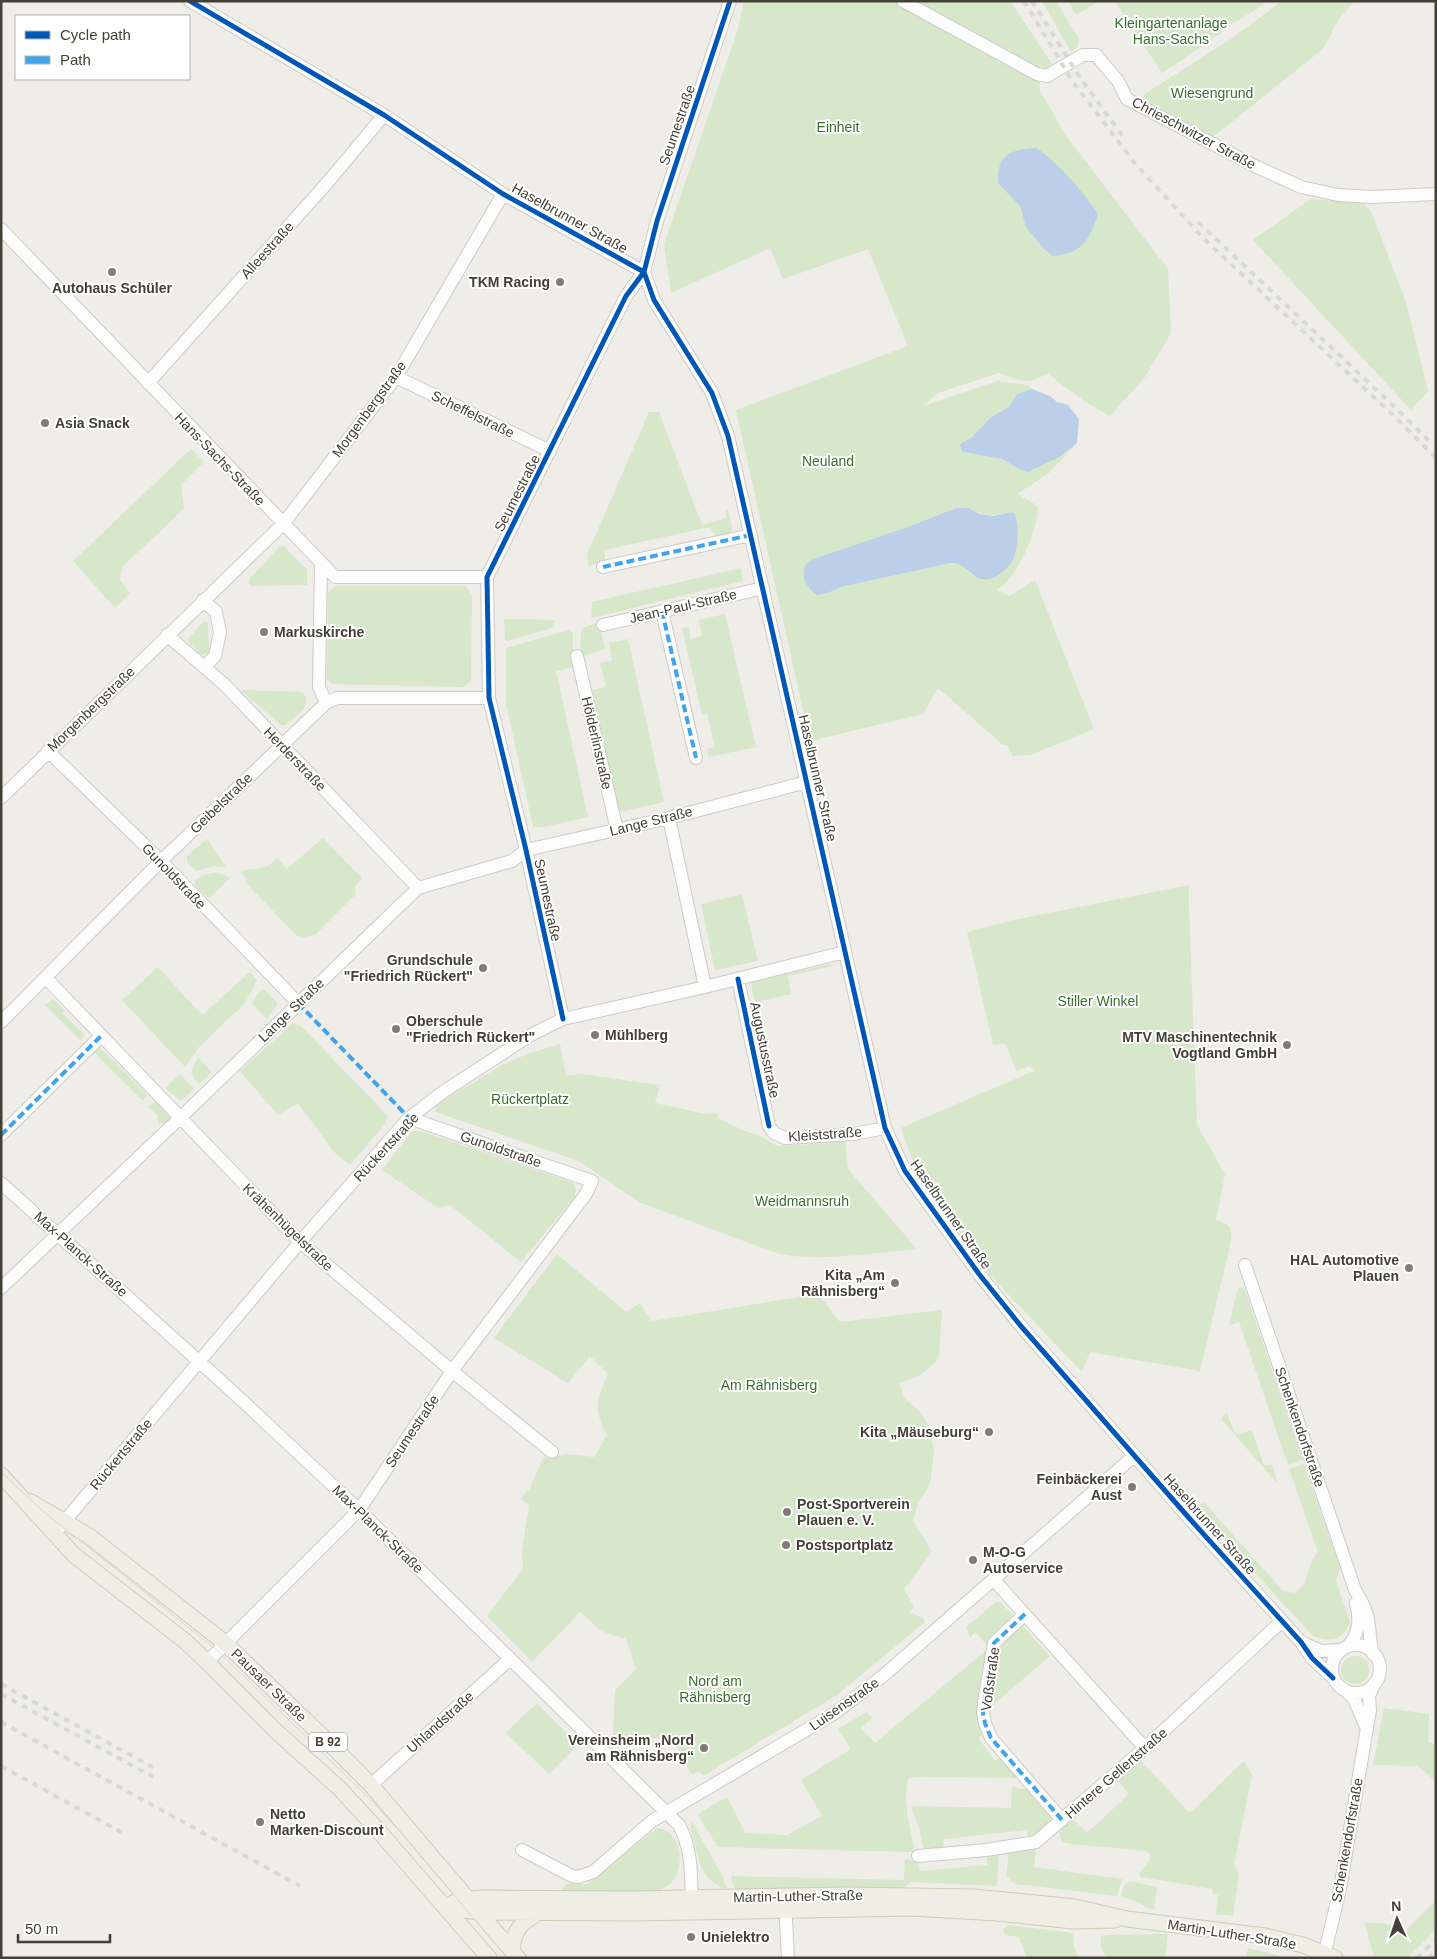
<svg xmlns="http://www.w3.org/2000/svg" width="1437" height="1959" viewBox="0 0 1437 1959" font-family="Arial,sans-serif">
<rect width="100%" height="100%" fill="#eeede8"/>
<path fill="#d6e7ca" fill-rule="evenodd" d="M 744,1 L 1010,1 L 1052,64 C 1044,70 1038,80 1040,91 L 1067,137 L 1168,269 L 1171,333 L 1145,377 L 1110,416 L 1084,401 L 1048,374 L 1030,381 L 1018,380 L 999,373 L 938,393 L 923,406 L 998,381 L 1028,385 L 1032,389 L 1017,394 L 1009,407 L 991,417 L 972,437 L 960,444 L 963,452 L 1002,459 L 1019,469 L 1061,456 L 1077,443 L 1049,473 L 1017,494 L 1038,506 C 1038,530 1018,578 997,590 L 1009,596 L 1035,580 L 1094,729 L 1030,755 L 1013,756 L 1007,745 L 1002,745 L 992,735 L 938,688 L 923,714 L 810,741 L 736,410 L 908,346 L 868,249 L 783,279 L 770,248 L 671,293 L 664,244 L 738,29 ZM 956,508 C 977,508 981,519 1005,513 L 974,577 L 963,566 L 951,563 L 841,587 L 828,593 L 908,527 Z
M 1042,1 L 1056,1 L 1079,39 L 1078,46 L 1071,52 Z
M 1068,1 L 1099,1 L 1076,15 Z
M 1115,1 L 1268,1 L 1238,21 L 1228,25 L 1227,29 L 1162,73 Z
M 1282,1 L 1355,1 L 1338,20 L 1324,48 L 1213,137 L 1145,99 L 1143,95 L 1231,39 Z
M 1311,199 L 1363,203 L 1371,211 L 1407,305 L 1428,391 L 1411,410 L 1253,240 Z
M 649,412 L 659,412 L 702,525 L 727,518 L 725,510 L 728,509 L 732,528 L 731,532 L 726,535 L 715,536 L 710,527 L 604,550 L 606,562 L 593,564 L 589,568 L 587,555 Z
M 191,449 L 204,462 L 181,485 L 184,509 L 122,567 L 120,580 L 130,593 L 115,608 L 73,561 Z
M 280,546 L 283,546 L 307,569 L 307,585 L 252,586 L 249,584 L 250,578 Z
M 741,568 L 743,581 L 591,618 L 592,602 Z
M 335,586 L 466,586 L 472,596 L 471,681 L 464,687 L 332,684 L 327,679 L 328,593 Z
M 725,614 L 756,747 L 709,757 L 707,749 L 715,747 L 707,714 L 702,715 L 682,628 L 688,627 L 691,639 L 702,636 L 699,620 Z
M 504,619 L 555,620 L 552,628 L 507,641 L 505,639 Z
M 204,621 L 208,623 L 209,652 L 203,655 L 200,654 L 187,640 Z
M 599,622 L 605,649 L 582,656 L 580,644 L 582,628 Z
M 568,630 L 573,633 L 573,654 L 576,667 L 556,671 L 588,817 L 539,828 L 533,826 L 506,704 L 506,648 Z
M 628,639 L 664,802 L 615,813 L 588,691 L 606,687 L 600,663 L 612,660 L 609,643 Z
M 241,690 L 302,692 C 316,704 294,717 285,725 L 281,725 Z
M 323,838 L 362,878 L 355,886 L 356,894 L 315,935 L 304,937 L 297,936 L 245,882 L 247,879 L 240,872 C 256,866 265,873 277,858 L 287,869 Z
M 207,839 L 224,864 L 227,867 L 213,866 L 196,871 L 187,862 L 187,856 Z
M 214,873 L 222,874 L 230,878 L 209,898 L 196,887 L 194,881 L 204,875 Z
M 1189,885 L 1189,905 L 1197,1125 L 1225,1174 L 1216,1220 C 1235,1226 1232,1232 1229,1250 L 1200,1371 L 1090,1352 L 1082,1372 L 990,1275 L 916,1170 L 901,1128 L 1034,1071 L 1030,1066 L 1017,1071 L 1005,1043 L 993,1045 L 967,932 L 1013,920 Z
M 742,894 L 758,961 L 715,970 L 701,904 Z
M 831,964 L 833,966 L 788,976 L 791,994 L 755,1002 L 751,984 L 752,982 Z
M 158,967 L 202,1015 L 250,972 L 257,980 L 245,1003 L 199,1047 L 185,1067 L 122,1000 Z
M 263,988 L 278,1004 L 267,1019 L 252,1004 L 257,994 Z
M 53,999 L 64,1010 L 62,1013 L 84,1034 L 81,1041 L 45,1005 Z
M 293,1023 L 301,1026 L 387,1115 L 386,1123 L 350,1165 L 333,1151 L 298,1103 L 278,1115 L 240,1071 Z
M 560,1044 L 566,1076 L 581,1074 L 660,1085 L 655,1103 L 706,1114 L 718,1113 L 717,1118 L 745,1131 L 761,1136 L 777,1146 L 845,1142 L 848,1169 L 917,1249 C 872,1253 824,1262 779,1254 L 639,1202 L 579,1161 L 435,1112 L 435,1108 L 439,1103 L 504,1064 L 530,1053 Z
M 96,1047 L 99,1047 L 146,1093 L 147,1096 L 143,1101 L 92,1050 Z
M 198,1057 L 212,1072 L 199,1084 C 188,1072 192,1070 198,1057 Z
M 180,1074 L 194,1089 L 182,1100 L 178,1099 L 165,1088 Z
M 156,1102 L 161,1102 L 171,1113 L 171,1118 L 166,1122 L 158,1125 L 158,1117 L 148,1106 Z
M 412,1131 L 421,1131 L 574,1183 L 576,1189 L 575,1196 L 521,1262 L 450,1205 L 438,1208 L 382,1170 Z
M 557,1254 L 626,1312 L 640,1303 L 652,1321 L 818,1294 L 840,1322 L 942,1310 L 939,1358 L 921,1375 L 900,1383 L 903,1397 L 920,1412 L 930,1428 L 934,1453 L 930,1484 L 918,1504 L 913,1520 L 932,1552 L 904,1589 L 914,1607 L 910,1612 L 923,1618 L 925,1622 L 837,1695 L 703,1776 L 698,1771 L 692,1775 L 671,1736 L 624,1743 L 613,1734 L 615,1690 L 636,1669 L 626,1639 L 601,1631 L 580,1612 L 532,1662 L 487,1616 L 523,1569 L 522,1551 L 529,1506 L 521,1498 L 530,1488 L 543,1458 L 567,1454 L 594,1457 L 607,1435 C 593,1408 596,1401 608,1374 L 590,1356 L 568,1383 L 494,1338 Z
M 1240,1287 L 1244,1288 L 1246,1293 L 1303,1460 L 1288,1465 L 1239,1322 L 1229,1325 L 1238,1288 Z
M 1225,1413 L 1227,1413 L 1234,1431 L 1238,1434 L 1252,1430 L 1264,1466 L 1272,1464 L 1278,1484 L 1221,1419 Z
M 1304,1464 L 1340,1568 L 1336,1581 L 1350,1622 C 1341,1642 1332,1642 1313,1636 L 1198,1511 L 1200,1504 L 1205,1503 L 1283,1591 L 1295,1593 L 1305,1583 L 1311,1562 L 1318,1552 L 1289,1469 Z
M 1000,1602 L 1013,1615 L 1003,1627 L 985,1732 L 978,1738 L 995,1761 L 1002,1756 L 1018,1778 L 915,1777 L 908,1779 C 903,1802 909,1824 914,1847 L 913,1851 L 909,1852 L 718,1847 L 698,1816 L 700,1813 L 727,1797 L 745,1833 L 787,1835 L 822,1816 L 801,1780 L 851,1749 L 838,1729 L 867,1712 L 872,1718 L 861,1728 L 875,1743 L 989,1648 L 976,1632 L 970,1637 L 966,1627 L 995,1603 Z
M 1020,1623 L 1050,1656 L 987,1710 L 995,1661 L 1002,1644 Z
M1341 1670a14 14 0 1 1 28 0a14 14 0 1 1-28 0Z
M 537,1703 L 578,1745 L 549,1774 L 506,1733 Z
M 1384,1708 L 1429,1714 L 1428,1742 L 1436,1744 L 1436,1781 L 1417,1766 L 1373,1765 Z
M 1138,1758 L 1190,1813 L 1244,1761 L 1252,1775 L 1234,1865 L 1239,1874 L 1233,1916 L 1216,1914 L 1218,1895 L 1213,1894 L 1212,1889 L 1141,1877 L 1139,1873 L 1149,1861 L 1150,1855 L 1147,1851 L 1072,1844 L 1062,1842 L 1059,1832 L 1073,1819 L 1087,1833 L 1129,1794 L 1116,1779 Z
M 1012,1787 L 1029,1790 L 1053,1818 L 1034,1837 L 1028,1839 L 1027,1830 L 943,1839 L 944,1849 L 924,1851 L 919,1828 L 911,1806 L 1011,1808 Z
M 691,1820 L 722,1875 L 727,1889 C 705,1883 699,1864 695,1844 C 693,1835 690,1829 691,1820 Z
M 657,1828 C 682,1831 686,1867 671,1883 C 667,1887 661,1889 657,1892 L 560,1892 L 567,1884 L 586,1884 Z
M 1036,1846 L 1034,1867 L 1122,1879 L 1117,1896 L 1015,1884 L 1006,1876 L 1009,1851 Z
M 999,1853 L 997,1886 L 910,1882 L 904,1888 L 737,1890 L 734,1888 L 731,1876 L 904,1880 L 905,1859 L 918,1861 L 919,1871 L 987,1865 L 987,1855 Z
M 1133,1882 L 1157,1887 L 1154,1910 C 1142,1906 1132,1898 1121,1897 C 1123,1888 1123,1883 1133,1882 Z
M 1436,1900 L 1436,1930 L 1407,1958 L 1374,1958 L 1365,1924 L 1366,1922 L 1395,1925 L 1404,1932 Z
M 1008,1925 L 1073,1933 L 1074,1947 L 1078,1958 L 1027,1958 L 1019,1937 L 1005,1935 L 1003,1929 Z
M 1168,1934 L 1165,1958 L 1106,1958 L 1101,1947 L 1101,1936 L 1106,1935 Z
M 1248,1948 L 1280,1956 L 1284,1958 L 1246,1958 Z"/>
<path fill="#bccfe9" d="M 1037,148 C 1061,166 1081,189 1098,214 C 1089,241 1083,253 1053,256 L 1043,248 L 1026,227 L 1020,206 L 998,183 C 998,177 998,168 1001,163 C 1007,150 1025,148 1037,148 Z
M 1032,389 L 1050,396 L 1057,402 L 1068,405 L 1079,419 L 1077,443 L 1061,456 L 1028,472 L 1019,469 L 1002,459 L 963,452 L 961,449 L 960,444 L 972,437 L 991,417 L 1009,407 L 1017,394 Z
M 956,508 L 968,508 L 980,514 L 993,516 L 1013,512 C 1020,520 1018,548 1014,557 C 1011,566 998,578 988,579 C 973,581 972,571 962,566 C 959,564 954,563 951,563 L 841,587 L 828,593 L 817,595 C 805,586 801,577 806,564 L 813,559 L 908,527 Z"/>
<g fill="none" stroke-linecap="round" stroke-linejoin="round">
<g stroke="#cccbc6" stroke-width="14">
<path id="minor" d="M 190,1 L 384,115 L 503,194 L 644,272 L 654,300 L 712,393 L 728,436 L 885,1128 L 905,1171 L 979,1274 L 1020,1325 L 1189,1518 L 1301,1642 L 1312,1658 L 1333,1678
M 903,1 L 1037,74 L 1047,76 L 1083,55 L 1096,55 L 1118,81 L 1127,99 L 1257,167 L 1301,187 L 1338,195 L 1373,197 L 1436,194
M 1,229 L 335,577 L 487,577
M 396,377 L 550,451
M 148,383 L 328,182 L 384,115
M 321,563 L 319,687 L 326,703
M 603,567 L 751,535
M 203,600 L 216,612 L 220,632 L 215,656 L 204,667
M 662,611 L 696,758
M 603,625 L 763,588
M 167,635 L 225,685 L 418,888
M 577,656 L 617,830
M 48,751 L 161,861 L 298,1003
M 1,798 L 283,524 L 396,377 L 503,194
M 669,818 L 705,987
M 46,978 L 300,1242 L 452,1371 L 552,1452
M 738,979 L 769,1126 L 774,1133 L 785,1138 L 854,1134 L 885,1128
M 563,1019 L 526,850 L 489,698 L 487,577 L 626,296 L 644,272 L 657,221 L 730,1
M 1,1022 L 161,861 L 326,703 L 337,698 L 489,698
M 1,1135 L 101,1036
M 1,1183 L 234,1393 L 359,1510 L 679,1825 C 693,1850 691,1880 692,1908
M 1245,1265 L 1355,1590 C 1362,1601 1368,1612 1369,1625 C 1370,1635 1370,1643 1373,1654
M 1,1288 L 180,1118 L 418,888 L 512,861 L 526,850 L 669,818 L 807,782
M 58,1529 L 300,1242 L 409,1118 L 443,1092 L 529,1036 L 563,1019 L 705,987 L 845,952
M 994,1580 L 1145,1748
M 1025,1614 L 994,1643 L 985,1696 L 983,1713 L 985,1723 L 991,1738 L 1062,1820
M 1301,1642 L 1321,1651 L 1341,1650
M1332 1669a24 24 0 1 1 48 0a24 24 0 1 1-48 0Z
M 1347,1647 C 1360,1634 1360,1619 1356,1603
M 207,1662 L 359,1510 L 452,1371 L 586,1194 L 592,1181 L 409,1118
M 1345,1690 L 1354,1699 L 1366,1727
M 371,1785 L 510,1659
M 522,1850 L 572,1876 L 578,1877 L 593,1872 L 652,1821 L 835,1713 L 883,1676 L 1134,1456
M 918,1856 L 986,1850 L 1036,1842 L 1145,1748 L 1282,1621
M 785,1901 L 788,1958
M 1325,1952 L 1340,1889 L 1370,1710 L 1369,1696 L 1374,1684"/>
</g>
<g stroke="#cfcbb7" stroke-width="17">
<path id="major" d="M 1,1475 L 74,1555 L 185,1641 L 207,1662 L 277,1732 L 340,1789 L 377,1829 L 489,1958
M 31,1502 L 89,1536 L 225,1643 L 322,1736 L 371,1785 L 518,1958
M 446,1908 L 458,1900 L 481,1898 L 630,1899 L 847,1895 L 974,1897 L 1075,1907 L 1127,1919 L 1265,1936 L 1303,1945 L 1335,1958
M 446,1908 L 480,1912 L 633,1913 L 912,1908 L 997,1913 L 1073,1921 L 1115,1920
M 512,1950 C 514,1929 521,1923 539,1912"/>
</g>
<use href="#minor" stroke="#fcfcfc" stroke-width="12"/>
<use href="#major" stroke="#efeee4" stroke-width="15"/>
<path stroke="#d8d8d7" stroke-width="1" d="M 1,1472 L 43,1511 L 218,1651 L 365,1794 L 403,1835 L 507,1958"/>
<path stroke="#d8d8d7" stroke-width="4" stroke-dasharray="6 6" stroke-linecap="butt" d="M 1024,1 L 1073,82 L 1137,166 L 1205,240 L 1395,417 L 1436,458
M 1032,1 L 1081,79 L 1124,138
M 1198,222 L 1400,412 L 1430,442
M 1,1684 L 158,1770
M 1,1694 L 157,1779
M 1,1722 L 300,1886
M 1,1766 L 123,1833
M 1417,1958 L 1436,1939
M 1428,1958 L 1436,1951"/>
<path stroke="#3fa4eb" stroke-width="4" stroke-dasharray="8 4" stroke-linecap="butt" d="M 603,567 L 751,535
M 662,611 L 696,758
M 298,1003 L 409,1118
M 1,1135 L 101,1036
M 1025,1614 L 994,1643 L 985,1696 L 983,1713 L 985,1723 L 991,1738 L 1062,1820"/>
<g stroke="#fff" stroke-width="8">
<path id="cycleway" d="M 190,1 L 384,115 L 503,194 L 644,272 L 654,300 L 712,393 L 728,436 L 885,1128 L 905,1171 L 979,1274 L 1020,1325 L 1189,1518 L 1301,1642 L 1312,1658 L 1333,1678
M 738,979 L 769,1126
M 563,1019 L 526,850 L 489,698 L 487,577 L 626,296 L 644,272 L 657,221 L 730,1"/>
</g>
<use href="#cycleway" stroke="#0057b8" stroke-width="5"/>
</g>
<g fill="#7f7d74" stroke="#fff" stroke-width="2">
<circle cx="112" cy="272" r="5"/>
<circle cx="560" cy="282" r="5"/>
<circle cx="45" cy="423" r="5"/>
<circle cx="264" cy="632" r="5"/>
<circle cx="483" cy="968" r="5"/>
<circle cx="396" cy="1029" r="5"/>
<circle cx="595" cy="1035" r="5"/>
<circle cx="1287" cy="1045" r="5"/>
<circle cx="1409" cy="1268" r="5"/>
<circle cx="895" cy="1283" r="5"/>
<circle cx="989" cy="1432" r="5"/>
<circle cx="1132" cy="1487" r="5"/>
<circle cx="787" cy="1512" r="5"/>
<circle cx="786" cy="1545" r="5"/>
<circle cx="973" cy="1560" r="5"/>
<circle cx="704" cy="1748" r="5"/>
<circle cx="260" cy="1822" r="5"/>
<circle cx="691" cy="1937" r="5"/>
</g>
<g text-anchor="middle" dominant-baseline="central" stroke-width="4" stroke-linejoin="round" paint-order="stroke">
<rect fill="#fff" stroke="#7b7972" stroke-width="1" x="309" y="1732.5" width="38" height="19" rx="4"/>
<g font-size="12" font-weight="bold" fill="#434035">
<text x="328" y="1742">B 92</text>
</g>
<g font-size="14" fill="#3b6f2e" stroke="#fff">
<text x="1171" y="23">Kleingartenanlage<tspan x="1171" dy="16">Hans-Sachs</tspan></text>
<text x="1212" y="93">Wiesengrund</text>
<text x="838" y="127">Einheit</text>
<text x="828" y="461">Neuland</text>
<text x="1098" y="1001">Stiller Winkel</text>
<text x="530" y="1099">Rückertplatz</text>
<text x="802" y="1201">Weidmannsruh</text>
<text x="769" y="1385">Am Rähnisberg</text>
<text x="715" y="1681">Nord am<tspan x="715" dy="16">Rähnisberg</tspan></text>
</g>
<g font-size="14" fill="#434035" stroke="#fff">
<text transform="translate(677 125) rotate(-71)">Seumestraße</text>
<text transform="translate(1194 133) rotate(28)">Chrieschwitzer Straße</text>
<text transform="translate(570 218) rotate(29)">Haselbrunner Straße</text>
<text transform="translate(267 250) rotate(-48)">Alleestraße</text>
<text transform="translate(369 409) rotate(-54)">Morgenbergstraße</text>
<text transform="translate(473 414) rotate(26)">Scheffelstraße</text>
<text transform="translate(220 459) rotate(46)">Hans-Sachs-Straße</text>
<text transform="translate(517 493) rotate(-63)">Seumestraße</text>
<text transform="translate(683 606) rotate(-13)">Jean-Paul-Straße</text>
<text transform="translate(91 709) rotate(-44)">Morgenbergstraße</text>
<text transform="translate(597 743) rotate(77)">Hölderlinstraße</text>
<text transform="translate(295 759) rotate(46)">Herderstraße</text>
<text transform="translate(818 778) rotate(77)">Haselbrunner Straße</text>
<text transform="translate(221 803) rotate(-44)">Geibelstraße</text>
<text transform="translate(651 821) rotate(-14)">Lange Straße</text>
<text transform="translate(174 876) rotate(46)">Gunoldstraße</text>
<text transform="translate(548 900) rotate(78)">Seumestraße</text>
<text transform="translate(291 1010) rotate(-44)">Lange Straße</text>
<text transform="translate(765 1050) rotate(78)">Augustusstraße</text>
<text transform="translate(825 1134) rotate(-4)">Kleiststraße</text>
<text transform="translate(386 1147) rotate(-47)">Rückertstraße</text>
<text transform="translate(501 1149) rotate(19)">Gunoldstraße</text>
<text transform="translate(951 1214) rotate(55)">Haselbrunner Straße</text>
<text transform="translate(288 1227) rotate(44)">Krähenhügelstraße</text>
<text transform="translate(81 1254) rotate(42)">Max-Planck-Straße</text>
<text transform="translate(1300 1427) rotate(71)">Schenkendorfstraße</text>
<text transform="translate(412 1431) rotate(-56)">Seumestraße</text>
<text transform="translate(121 1454) rotate(-50)">Rückertstraße</text>
<text transform="translate(1210 1524) rotate(48)">Haselbrunner Straße</text>
<text transform="translate(378 1529) rotate(44)">Max-Planck-Straße</text>
<text transform="translate(990 1679) rotate(-82)">Voßstraße</text>
<text transform="translate(269 1685) rotate(44)">Pausaer Straße</text>
<text transform="translate(844 1704) rotate(-35)">Luisenstraße</text>
<text transform="translate(440 1722) rotate(-42)">Uhlandstraße</text>
<text transform="translate(1116 1773) rotate(-41)">Hintere Gellertstraße</text>
<text transform="translate(1347 1840) rotate(-80)">Schenkendorfstraße</text>
<text transform="translate(798 1896) rotate(-1)">Martin-Luther-Straße</text>
<text transform="translate(1232 1934) rotate(9)">Martin-Luther-Straße</text>
</g>
<g font-size="14" font-weight="bold" fill="#434035" stroke="#fff" text-anchor="start">
<text x="550" y="282" text-anchor="end">TKM Racing</text>
<text x="112" y="288" text-anchor="middle">Autohaus Schüler</text>
<text x="55" y="423">Asia Snack</text>
<text x="274" y="632">Markuskirche</text>
<text x="473" y="960" text-anchor="end">Grundschule<tspan x="473" dy="16">"Friedrich Rückert"</tspan></text>
<text x="406" y="1021">Oberschule<tspan x="406" dy="16">"Friedrich Rückert"</tspan></text>
<text x="605" y="1035">Mühlberg</text>
<text x="1277" y="1037" text-anchor="end">MTV Maschinentechnik<tspan x="1277" dy="16">Vogtland GmbH</tspan></text>
<text x="1399" y="1260" text-anchor="end">HAL Automotive<tspan x="1399" dy="16">Plauen</tspan></text>
<text x="885" y="1275" text-anchor="end">Kita „Am<tspan x="885" dy="16">Rähnisberg“</tspan></text>
<text x="979" y="1432" text-anchor="end">Kita „Mäuseburg“</text>
<text x="1122" y="1479" text-anchor="end">Feinbäckerei<tspan x="1122" dy="16">Aust</tspan></text>
<text x="797" y="1504">Post-Sportverein<tspan x="797" dy="16">Plauen e. V.</tspan></text>
<text x="796" y="1545">Postsportplatz</text>
<text x="983" y="1552">M-O-G<tspan x="983" dy="16">Autoservice</tspan></text>
<text x="694" y="1740" text-anchor="end">Vereinsheim „Nord<tspan x="694" dy="16">am Rähnisberg“</tspan></text>
<text x="270" y="1814">Netto<tspan x="270" dy="16">Marken-Discount</tspan></text>
<text x="701" y="1937">Unielektro</text>
</g>
</g>
<rect width="1437" height="1959" fill="none" stroke="#434035" stroke-width="5"/>
<rect x="15" y="15" width="175" height="65" fill="#ffffff" stroke="#b4b3ae"/>
<rect x="25" y="31" width="25" height="8" fill="#0057b8" stroke="#b4b3ae"/>
<text x="60" y="40" font-size="15" fill="#434035">Cycle path</text>
<rect x="25" y="56" width="25" height="8" fill="#3fa4eb" stroke="#b4b3ae"/>
<text x="60" y="65" font-size="15" fill="#434035">Path</text>
<g transform="translate(1397 1919) rotate(357)" stroke="#ffffff" stroke-width="4" paint-order="stroke">
<path d="M0-4L9 19L0 12L-9 19Z" fill="#434035"/>
<text y="-8" font-size="14" font-weight="bold" text-anchor="middle" fill="#434035">N</text>
</g>
<path d="M18 1934v8h92v-8" fill="none" stroke="#434035" stroke-width="2.5"/>
<text x="25" y="1934" font-size="15" fill="#434035" stroke="#ffffff" stroke-width="4" paint-order="stroke">50 m</text>
</svg>
